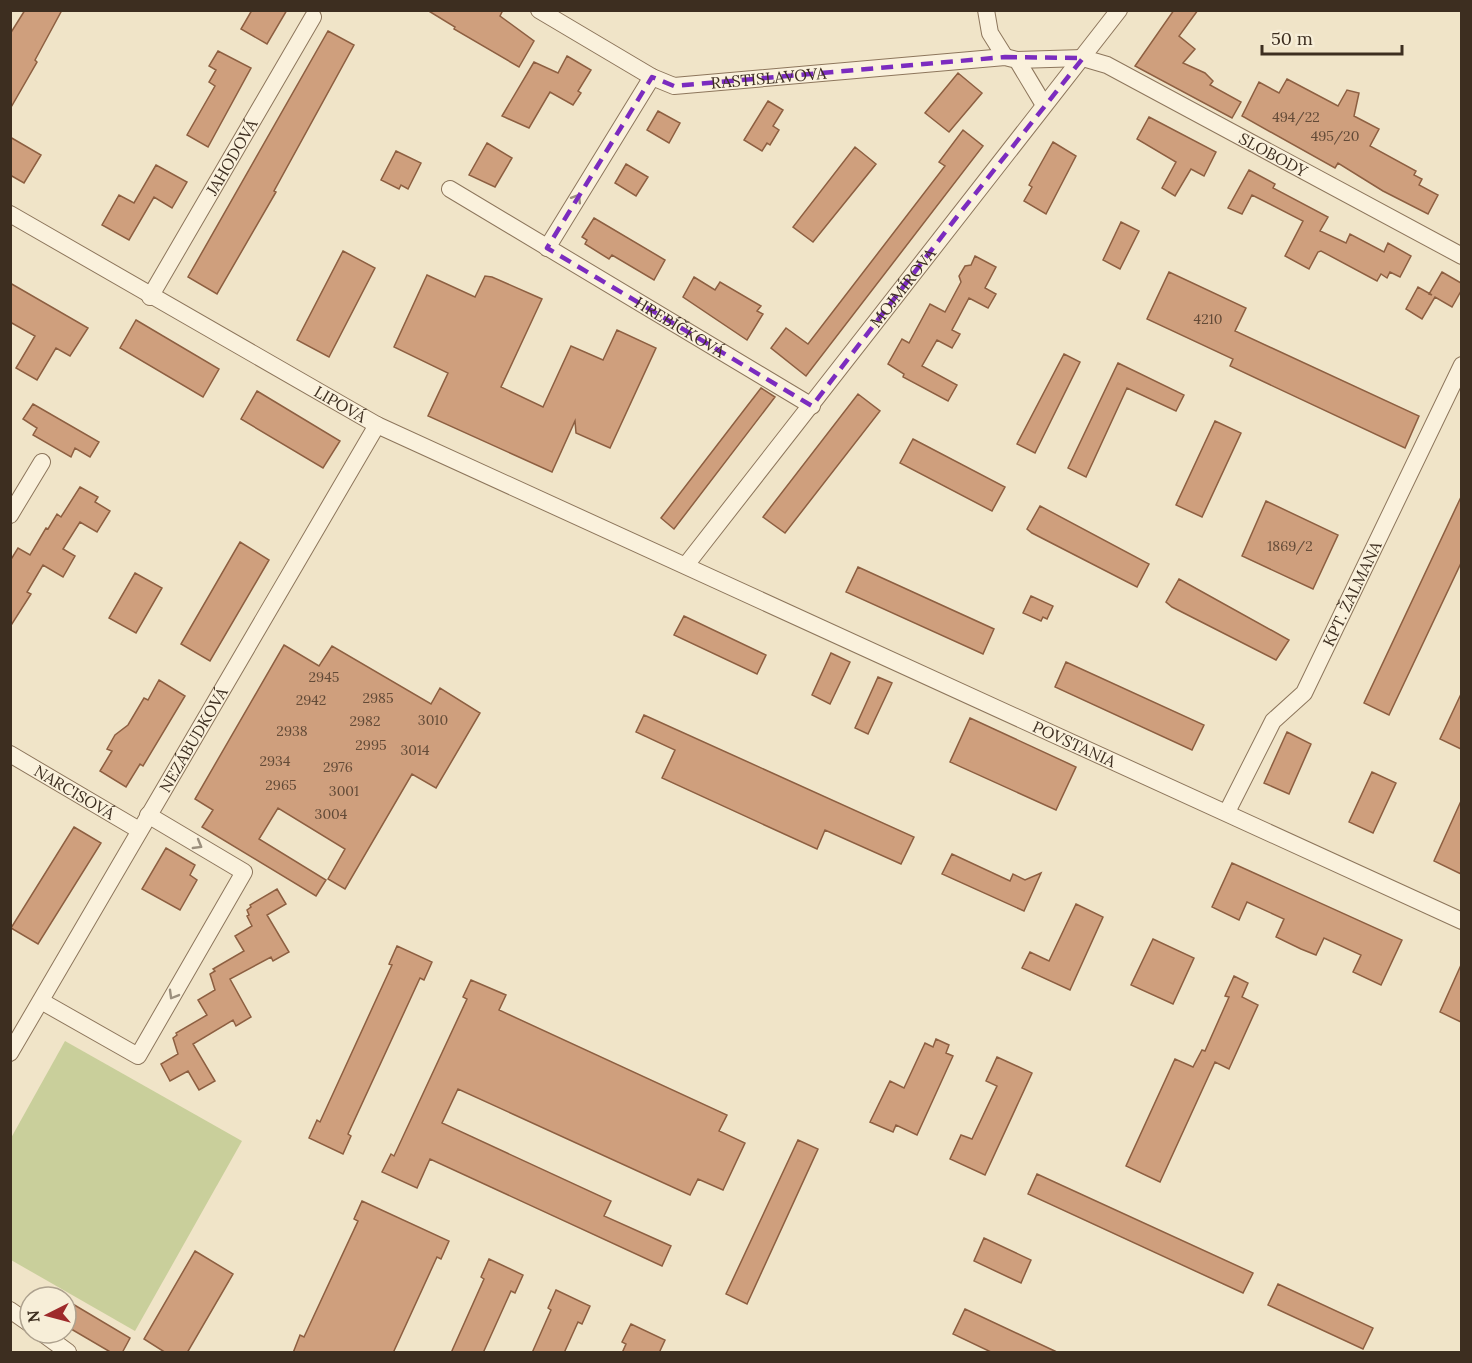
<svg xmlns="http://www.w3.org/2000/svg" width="1472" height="1363" viewBox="0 0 1472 1363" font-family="Lora,serif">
<rect width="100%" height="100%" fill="#f0e4c8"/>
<path fill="#c9cf9b" d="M 65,1041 L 242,1141 L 135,1331 L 11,1260 L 11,1138 Z"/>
<path fill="#cf9f7d" stroke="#8d5f41" stroke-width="1.5" d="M 25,10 L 62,10 L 35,60 L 37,62 L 10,109 L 10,34 Z
M 252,10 L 287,10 L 267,44 L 241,29 Z
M 427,10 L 503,10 L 500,16 L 534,41 L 519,67 L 454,29 L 455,27 Z
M 1174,10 L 1198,10 L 1179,36 L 1195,49 L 1183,63 L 1205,73 L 1213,81 L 1210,85 L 1241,102 L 1232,118 L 1135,66 Z
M 328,31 L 354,45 L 274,191 L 276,192 L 217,294 L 188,277 Z
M 218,51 L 251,68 L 208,147 L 187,135 L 215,86 L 209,82 L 216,70 L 209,66 Z
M 567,56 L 591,70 L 578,91 L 581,93 L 573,105 L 550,92 L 529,128 L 502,116 L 534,62 L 558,73 Z
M 958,73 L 982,93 L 949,132 L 925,113 Z
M 1287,79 L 1338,106 L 1347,90 L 1359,93 L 1354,116 L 1379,129 L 1370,146 L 1416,171 L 1414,175 L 1422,179 L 1419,185 L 1438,195 L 1428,214 L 1383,191 L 1338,163 L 1335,168 L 1242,116 L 1259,82 L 1279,93 Z
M 768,101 L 783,110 L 773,126 L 779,130 L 770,145 L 767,143 L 762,151 L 744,140 Z
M 658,111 L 680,123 L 669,143 L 647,130 Z
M 1149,117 L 1216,152 L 1204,176 L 1191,169 L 1175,196 L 1162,188 L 1176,162 L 1137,139 Z
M 963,130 L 983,146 L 806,376 L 771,348 L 786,328 L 808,344 L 945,166 L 939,162 Z
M 10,137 L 41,155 L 24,183 L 10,175 Z
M 1053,142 L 1076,156 L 1046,214 L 1024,201 L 1032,187 L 1029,185 Z
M 487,143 L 512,158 L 495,187 L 469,175 Z
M 855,147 L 876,164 L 813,242 L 793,227 Z
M 396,151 L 421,163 L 408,189 L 401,185 L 399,189 L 381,180 Z
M 626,164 L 648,177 L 636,196 L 615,183 Z
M 156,165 L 187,182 L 172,208 L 154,197 L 129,240 L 102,225 L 119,195 L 134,203 Z
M 1249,170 L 1275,184 L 1273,188 L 1328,217 L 1320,231 L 1346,243 L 1350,234 L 1384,252 L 1388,243 L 1411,256 L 1400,277 L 1390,272 L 1387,278 L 1381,274 L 1377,281 L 1321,251 L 1318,252 L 1309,269 L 1285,256 L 1303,221 L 1252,195 L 1242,214 L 1228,208 Z
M 594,218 L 665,260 L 654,280 L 612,255 L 609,259 L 585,244 L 587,240 L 582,237 Z
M 1121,222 L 1139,231 L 1120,269 L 1103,260 Z
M 343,251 L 375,268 L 329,357 L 297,340 Z
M 975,256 L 996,267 L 985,288 L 996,294 L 988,308 L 969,298 L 952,330 L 960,334 L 952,348 L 937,340 L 922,366 L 957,385 L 948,401 L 903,377 L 904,374 L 888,364 L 902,339 L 909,343 L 930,304 L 945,312 L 961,282 L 959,276 L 965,266 L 971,265 Z
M 1169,272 L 1246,308 L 1235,331 L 1419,416 L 1405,448 L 1230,366 L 1233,359 L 1147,319 Z
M 1442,272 L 1461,283 L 1461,291 L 1452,307 L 1435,297 L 1422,319 L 1406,309 L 1418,287 L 1432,295 L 1429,294 Z
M 427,275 L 475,297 L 485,276 L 492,277 L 542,299 L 501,387 L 543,407 L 571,346 L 603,360 L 617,330 L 656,348 L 610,448 L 576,433 L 575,421 L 552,472 L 428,416 L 448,373 L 394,347 Z
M 694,277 L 715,290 L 720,282 L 761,306 L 757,311 L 763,314 L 747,340 L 683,297 Z
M 10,283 L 88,328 L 70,356 L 56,348 L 37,380 L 16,368 L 35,336 L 10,322 Z
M 136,320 L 219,369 L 203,397 L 120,348 Z
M 1064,354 L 1080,362 L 1035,453 L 1017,444 Z
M 1118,363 L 1184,395 L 1176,411 L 1127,388 L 1086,477 L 1068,468 Z
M 761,388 L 775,397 L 674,529 L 661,518 Z
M 257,391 L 340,441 L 323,468 L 241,419 Z
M 858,394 L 880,411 L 785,533 L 763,517 Z
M 33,404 L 99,442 L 90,457 L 75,448 L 71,457 L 33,435 L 37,428 L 23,419 Z
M 1215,421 L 1241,433 L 1202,517 L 1176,505 Z
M 913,439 L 1005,487 L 992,511 L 900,463 Z
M 80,487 L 98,497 L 95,502 L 110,511 L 97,532 L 80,522 L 63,549 L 75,556 L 63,577 L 43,565 L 27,592 L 31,594 L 10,627 L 10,561 L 18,548 L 30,555 L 46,528 L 48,529 L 57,514 L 61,517 Z
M 1461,497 L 1461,563 L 1389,715 L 1364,703 Z
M 1266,501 L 1338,535 L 1313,589 L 1242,556 Z
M 1040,506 L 1149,564 L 1137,587 L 1032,533 L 1027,529 Z
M 240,542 L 269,560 L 210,661 L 181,644 Z
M 858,567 L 994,629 L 983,654 L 846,592 Z
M 135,573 L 162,588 L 136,633 L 109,618 Z
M 1179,579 L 1289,640 L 1276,660 L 1172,607 L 1166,602 Z
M 1031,596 L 1053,606 L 1047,619 L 1043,617 L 1041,621 L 1023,613 Z
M 684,616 L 766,655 L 757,674 L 674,635 Z
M 284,645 L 319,666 L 332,646 L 431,704 L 440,688 L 480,713 L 436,788 L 412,774 L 345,889 L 328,879 L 345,849 L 278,808 L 259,839 L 326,880 L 316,896 L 202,827 L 213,810 L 195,799 Z
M 831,653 L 850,662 L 830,704 L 812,695 Z
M 1066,662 L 1204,725 L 1192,750 L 1055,687 Z
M 878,677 L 892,683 L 868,734 L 855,728 Z
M 159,680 L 185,696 L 143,766 L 140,764 L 126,787 L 100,771 L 112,751 L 107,749 L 115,735 L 128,725 L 144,698 L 148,700 Z
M 1461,694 L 1461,749 L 1440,739 Z
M 644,715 L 914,837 L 901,864 L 825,830 L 817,849 L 662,778 L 675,750 L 636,732 Z
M 970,718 L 1076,767 L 1056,810 L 950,762 Z
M 1287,732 L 1311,744 L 1289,794 L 1264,783 Z
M 1372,772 L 1396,783 L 1373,833 L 1349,822 Z
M 1461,801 L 1461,874 L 1434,861 Z
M 74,827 L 101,843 L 38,944 L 11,928 Z
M 166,848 L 195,865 L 190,875 L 197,880 L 180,910 L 142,889 Z
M 952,854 L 1010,881 L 1013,874 L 1025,880 L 1041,873 L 1024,911 L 942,874 Z
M 1232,863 L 1402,940 L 1381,985 L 1353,972 L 1361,955 L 1324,938 L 1316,955 L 1301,949 L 1276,937 L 1284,919 L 1247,902 L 1239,920 L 1212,907 Z
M 277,889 L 286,904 L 267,915 L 289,952 L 273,961 L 271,957 L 230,979 L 251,1017 L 236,1026 L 233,1020 L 193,1044 L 215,1081 L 199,1090 L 188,1071 L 170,1081 L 161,1064 L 178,1054 L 173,1038 L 177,1035 L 176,1033 L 207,1015 L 198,1000 L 215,990 L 210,974 L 215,971 L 213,969 L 244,951 L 235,936 L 252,926 L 247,916 L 249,915 L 247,910 L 251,907 L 250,905 Z
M 1076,904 L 1103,917 L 1070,990 L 1022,968 L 1030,952 L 1049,961 Z
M 1153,939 L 1194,958 L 1173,1004 L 1131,985 Z
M 397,946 L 432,962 L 424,980 L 420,978 L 348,1134 L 351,1136 L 343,1154 L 309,1138 L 317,1120 L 320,1122 L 392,965 L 389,964 Z
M 1461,965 L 1461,1022 L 1440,1012 Z
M 1234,976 L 1248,983 L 1242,997 L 1258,1005 L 1229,1069 L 1215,1062 L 1160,1182 L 1126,1166 L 1175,1059 L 1193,1067 L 1202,1050 L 1205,1051 L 1229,997 L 1225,996 Z
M 471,980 L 506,995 L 499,1010 L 727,1115 L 719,1131 L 745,1143 L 723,1190 L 698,1179 L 690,1195 L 458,1089 L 442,1123 L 611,1201 L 604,1216 L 671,1246 L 662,1266 L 430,1159 L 417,1188 L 382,1172 L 391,1154 L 394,1156 L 467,999 L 463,997 Z
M 936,1039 L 949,1045 L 946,1053 L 953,1056 L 917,1135 L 896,1125 L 893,1132 L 870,1122 L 890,1081 L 904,1088 L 925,1043 L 933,1047 Z
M 997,1057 L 1032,1073 L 985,1175 L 950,1159 L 961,1135 L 972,1139 L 997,1086 L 986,1081 Z
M 798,1140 L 818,1149 L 747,1304 L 726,1294 Z
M 1037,1174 L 1253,1273 L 1243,1293 L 1028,1194 Z
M 362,1201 L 449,1241 L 441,1259 L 437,1257 L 393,1353 L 293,1353 L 300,1335 L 304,1337 L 358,1221 L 354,1219 Z
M 984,1238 L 1031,1260 L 1021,1283 L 974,1261 Z
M 195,1251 L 233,1274 L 187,1353 L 166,1353 L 144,1339 Z
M 489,1259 L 523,1275 L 515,1293 L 511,1291 L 483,1353 L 451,1353 L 484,1279 L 481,1277 Z
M 1278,1284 L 1373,1328 L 1363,1349 L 1268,1305 Z
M 556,1290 L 590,1306 L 582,1324 L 578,1322 L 564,1353 L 532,1353 L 551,1310 L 548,1308 Z
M 66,1300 L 130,1338 L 122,1353 L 112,1353 L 66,1326 Z
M 965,1309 L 1059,1353 L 993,1353 L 953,1334 Z
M 631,1324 L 665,1340 L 659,1353 L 622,1353 L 626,1344 L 622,1342 Z"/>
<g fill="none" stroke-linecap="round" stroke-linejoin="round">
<g stroke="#8d765c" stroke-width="18">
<g id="street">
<path id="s1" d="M 539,10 L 652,77 L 674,86 L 1005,57 L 1017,60 L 1044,105"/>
<path d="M 986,10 L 990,33 L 1005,57"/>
<path id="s2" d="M 1017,60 L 1083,58 L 1107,65 L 1462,256"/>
<path id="s3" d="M 450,189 L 812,406"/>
<path id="s4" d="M 10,214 L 377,425 L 1462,921"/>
<path d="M 547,248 L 652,77"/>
<path id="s5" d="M 150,297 L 313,17"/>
<path d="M 10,515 L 42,462"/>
<path id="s6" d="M 686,565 L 1119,10"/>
<path id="s7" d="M 10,754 L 139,830"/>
<path id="s8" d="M 1227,812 L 1273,721 L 1304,693 L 1462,365"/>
<path d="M 41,1001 L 138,1056 L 244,872 L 148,815"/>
<path id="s9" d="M 10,1053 L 377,425"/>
<path d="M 10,1310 L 30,1324"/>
<path d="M 42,1333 L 68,1352"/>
</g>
</g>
<use href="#street" stroke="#faf1dc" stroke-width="16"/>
</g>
<defs><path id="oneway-chevron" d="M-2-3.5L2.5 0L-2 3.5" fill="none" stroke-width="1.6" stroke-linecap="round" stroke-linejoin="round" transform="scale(1.5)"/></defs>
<g stroke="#9c907e">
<use href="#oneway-chevron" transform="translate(577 198) rotate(-58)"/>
<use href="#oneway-chevron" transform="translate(198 845) rotate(30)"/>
<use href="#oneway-chevron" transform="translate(173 995) rotate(120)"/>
</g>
<path fill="none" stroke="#7b2cbf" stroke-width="4.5" stroke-dasharray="12 8" stroke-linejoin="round" d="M 1005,57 L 1083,58 L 956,218 L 812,406 L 547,248 L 652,77 L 674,86 Z"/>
<g text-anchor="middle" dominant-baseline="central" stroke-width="6" stroke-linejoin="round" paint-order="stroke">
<g font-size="14" fill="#624a37">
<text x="1296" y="117">494/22</text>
<text x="1335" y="136">495/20</text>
<text x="1208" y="319">4210</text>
<text x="1290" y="546">1869/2</text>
<text x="324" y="677">2945</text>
<text x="378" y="698">2985</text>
<text x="311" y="700">2942</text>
<text x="433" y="720">3010</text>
<text x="365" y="721">2982</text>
<text x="292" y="731">2938</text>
<text x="371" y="745">2995</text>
<text x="415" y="750">3014</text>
<text x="275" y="761">2934</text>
<text x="338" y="767">2976</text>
<text x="281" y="785">2965</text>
<text x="344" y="791">3001</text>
<text x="331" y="814">3004</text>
</g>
<g font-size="16" fill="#3d2e20" stroke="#f7eed8">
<text stroke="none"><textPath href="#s1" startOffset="250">RASTISLAVOVA</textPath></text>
<text stroke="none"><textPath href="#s2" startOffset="280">SLOBODY</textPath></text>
<text stroke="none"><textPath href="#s5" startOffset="162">JAHODOVÁ</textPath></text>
<text stroke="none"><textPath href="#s6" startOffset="352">MOJMÍROVA</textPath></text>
<text stroke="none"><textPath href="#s3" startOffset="268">HREBÍČKOVÁ</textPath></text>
<text stroke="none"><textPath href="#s4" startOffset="381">LIPOVÁ</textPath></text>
<text stroke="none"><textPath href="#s8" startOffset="254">KPT. ŽALMANA</textPath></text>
<text stroke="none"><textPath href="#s9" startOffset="363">NEZÁBUDKOVÁ</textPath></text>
<text stroke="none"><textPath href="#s4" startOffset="1190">POVSTANIA</textPath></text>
<text stroke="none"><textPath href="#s7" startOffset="75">NARCISOVÁ</textPath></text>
</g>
</g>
<rect width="1472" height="1363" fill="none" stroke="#3d2e20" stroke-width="24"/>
<g transform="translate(48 1315) rotate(264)"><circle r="28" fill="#f7eed8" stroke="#ada18e" stroke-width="1.5"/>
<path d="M0-4.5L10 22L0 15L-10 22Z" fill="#9e2a2b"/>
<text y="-9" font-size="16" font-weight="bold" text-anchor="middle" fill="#3d2e20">N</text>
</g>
<path d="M1262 45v9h140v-9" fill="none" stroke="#3d2e20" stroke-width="3"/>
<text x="1271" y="45" font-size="18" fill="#3d2e20" stroke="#f7eed8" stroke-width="4.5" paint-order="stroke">50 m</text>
</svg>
